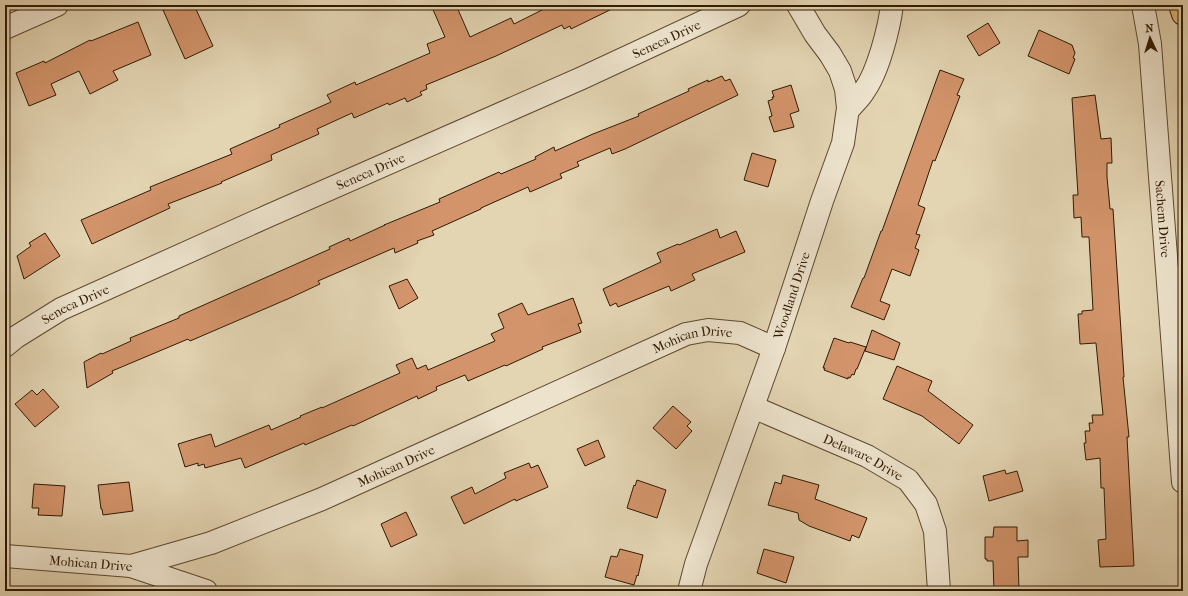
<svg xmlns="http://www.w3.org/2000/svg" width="1188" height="596" viewBox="0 0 1188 596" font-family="'IM FELL French Canon',serif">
<rect width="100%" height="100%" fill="#e3d4b2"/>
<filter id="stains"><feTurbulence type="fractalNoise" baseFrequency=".005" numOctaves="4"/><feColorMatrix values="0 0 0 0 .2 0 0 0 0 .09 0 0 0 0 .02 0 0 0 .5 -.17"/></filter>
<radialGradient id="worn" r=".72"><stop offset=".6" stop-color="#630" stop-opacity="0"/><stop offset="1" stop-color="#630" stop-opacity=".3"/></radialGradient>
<path fill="#d3946b" stroke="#301a03" d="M 174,5 L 194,5 L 213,46 L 185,59 L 163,10 Z
M 431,5 L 456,5 L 470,37 L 511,18 L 514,24 L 552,5 L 620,5 L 571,29 L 570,26 L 564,29 L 562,25 L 496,56 L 426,85 L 427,89 L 420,92 L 422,95 L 407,102 L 405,98 L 389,105 L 388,103 L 354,118 L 352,113 L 317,129 L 319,134 L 271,155 L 272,160 L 221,182 L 222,183 L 168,204 L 170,208 L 92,244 L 81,220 L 151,190 L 150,187 L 232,154 L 230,149 L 280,127 L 279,125 L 331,102 L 327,95 L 355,82 L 356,85 L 430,53 L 427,44 L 445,37 Z
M 138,22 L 151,55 L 113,71 L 118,80 L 90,94 L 79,71 L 51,84 L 56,95 L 29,106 L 16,73 L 44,61 L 45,63 L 90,40 L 91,41 Z
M 988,23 L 1000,43 L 979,56 L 967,36 Z
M 1039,30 L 1072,45 L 1075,53 L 1073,58 L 1075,59 L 1069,74 L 1028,56 Z
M 940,70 L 964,79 L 957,95 L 960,96 L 935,161 L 933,160 L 918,205 L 925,208 L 916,234 L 920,235 L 915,248 L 919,250 L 910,276 L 892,269 L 880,301 L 890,305 L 884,320 L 851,307 L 863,278 L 864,278 L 881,231 L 882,231 Z
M 722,76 L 725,81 L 730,79 L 738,95 L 625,149 L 612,154 L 610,148 L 577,162 L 579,166 L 560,174 L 562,178 L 530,192 L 528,187 L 481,208 L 481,209 L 432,231 L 434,235 L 417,241 L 418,243 L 395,253 L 394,248 L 318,281 L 320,284 L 290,298 L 190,341 L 188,339 L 112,371 L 113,373 L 87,388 L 84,362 L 101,353 L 102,354 L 131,341 L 130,338 L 179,318 L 179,316 L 330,249 L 329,247 L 349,238 L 350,241 L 385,225 L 384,225 L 440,202 L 439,199 L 499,172 L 501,174 L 536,159 L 535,157 L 554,147 L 555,151 L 593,134 L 639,116 L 638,114 L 689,91 L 688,89 L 708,80 L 708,82 Z
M 791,85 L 799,111 L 790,114 L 794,127 L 774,132 L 769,117 L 772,116 L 768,101 L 773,99 L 772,97 L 774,97 L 772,91 Z
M 1095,95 L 1101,139 L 1111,138 L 1112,163 L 1107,163 L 1107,177 L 1110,209 L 1113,209 L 1124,377 L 1123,377 L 1129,437 L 1127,437 L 1134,566 L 1100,567 L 1098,540 L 1106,539 L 1104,488 L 1101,488 L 1100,458 L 1086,460 L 1084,443 L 1086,443 L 1085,431 L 1090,431 L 1089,423 L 1093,423 L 1092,415 L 1103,415 L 1096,343 L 1080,344 L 1078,314 L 1082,314 L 1082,311 L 1093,310 L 1089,237 L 1082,237 L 1081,217 L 1074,218 L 1073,195 L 1078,195 L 1072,98 Z
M 752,153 L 776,160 L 768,187 L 744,180 Z
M 717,229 L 720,238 L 736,231 L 745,252 L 692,274 L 695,280 L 671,291 L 669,286 L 618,307 L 616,303 L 610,306 L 603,289 L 661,262 L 657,253 L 678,244 L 679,245 Z
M 45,233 L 60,256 L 24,279 L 17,256 L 31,246 L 29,243 Z
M 407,279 L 418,298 L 399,309 L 389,286 Z
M 573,298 L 582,323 L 578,324 L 581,332 L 542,347 L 543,349 L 506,366 L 505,365 L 468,381 L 465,375 L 436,387 L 437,390 L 418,399 L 417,396 L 353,426 L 352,425 L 305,445 L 304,443 L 245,468 L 241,458 L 205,468 L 204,464 L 198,466 L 198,463 L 185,467 L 178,444 L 211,434 L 215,447 L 269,425 L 271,430 L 301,417 L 300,416 L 322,407 L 322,408 L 400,373 L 396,365 L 412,358 L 417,369 L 426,365 L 428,370 L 495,341 L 491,334 L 504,328 L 498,314 L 522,303 L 528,315 Z
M 872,330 L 900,343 L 894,360 L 865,351 Z
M 834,338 L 849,343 L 850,342 L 866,347 L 857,369 L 856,369 L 854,375 L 852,374 L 850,378 L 848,377 L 848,379 L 824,370 L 825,368 L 823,368 Z
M 897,366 L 932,381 L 928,391 L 973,425 L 959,444 L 922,416 L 883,399 Z
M 43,389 L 59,407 L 35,427 L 15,404 L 32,390 L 37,395 Z
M 673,406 L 691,422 L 687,426 L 692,431 L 676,449 L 653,428 Z
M 598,440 L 605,457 L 585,466 L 577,449 Z
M 529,463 L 531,468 L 538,465 L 548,487 L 516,501 L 515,499 L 464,524 L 451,497 L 472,487 L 475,494 L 506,478 L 504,473 Z
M 1005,470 L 1006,474 L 1017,471 L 1023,491 L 989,501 L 983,476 Z
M 783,475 L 819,485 L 815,499 L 867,518 L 859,538 L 852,535 L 850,541 L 809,526 L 799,520 L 798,513 L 768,505 L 775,482 L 781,484 Z
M 637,480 L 666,490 L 657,518 L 627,508 L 634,485 L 635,486 Z
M 129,482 L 133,511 L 103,515 L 102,509 L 101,509 L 98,485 Z
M 34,484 L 65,486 L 62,516 L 38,515 L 39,508 L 32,508 Z
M 406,512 L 417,535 L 391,547 L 381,524 Z
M 994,527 L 1017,527 L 1017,541 L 1028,540 L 1028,557 L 1018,557 L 1019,591 L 994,591 L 993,561 L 987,561 L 987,559 L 985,559 L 985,537 L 993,537 Z
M 620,549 L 643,555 L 638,576 L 637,575 L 634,585 L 605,577 L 611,556 L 617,557 Z
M 764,549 L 794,557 L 786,583 L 757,573 Z"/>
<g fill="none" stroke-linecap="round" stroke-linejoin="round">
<g stroke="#5d482f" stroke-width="24">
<g id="minor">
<path id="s1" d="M 1143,5 L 1150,44 L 1183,482"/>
<path d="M 5,28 L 57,5"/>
<path d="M 848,110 C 853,104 860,98 864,91 C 878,72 889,29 892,5"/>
<path id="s2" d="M 5,346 L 16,337 L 61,309 L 268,216 L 582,78 L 739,5"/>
<path id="s3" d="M 753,407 L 867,456 L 908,480 L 926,504 L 935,531 L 939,591"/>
<path id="s4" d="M 5,556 L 131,566 L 211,543 L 322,499 L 686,334 L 708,330 L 740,333 L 774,348"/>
<path d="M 131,566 L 206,591"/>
<path id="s5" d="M 689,591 L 696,564 L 774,348 L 822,201 L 843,143 L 848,108 L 846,89 L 840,71 L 830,54 L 815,34 L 798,5"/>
</g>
</g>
<g stroke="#301a03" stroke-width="24">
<path id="major" d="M 1180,5 L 1183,14"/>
</g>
<use href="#minor" stroke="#ede3cd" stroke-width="22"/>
<use href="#major" stroke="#e2ba79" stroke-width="22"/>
</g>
<g text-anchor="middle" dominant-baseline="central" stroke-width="3" stroke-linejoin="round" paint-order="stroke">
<g font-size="13" fill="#301a03" stroke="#ede3cd">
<text stroke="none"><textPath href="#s2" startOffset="730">Seneca Drive</textPath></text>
<text stroke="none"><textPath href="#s2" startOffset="406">Seneca Drive</textPath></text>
<text stroke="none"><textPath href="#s1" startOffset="215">Sachem Drive</textPath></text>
<text stroke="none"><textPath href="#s5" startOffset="313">Woodland Drive</textPath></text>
<text stroke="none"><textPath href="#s2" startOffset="82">Seneca Drive</textPath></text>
<text stroke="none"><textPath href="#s4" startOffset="734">Mohican Drive</textPath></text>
<text stroke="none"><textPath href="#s3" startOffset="121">Delaware Drive</textPath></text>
<text stroke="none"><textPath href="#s4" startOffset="410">Mohican Drive</textPath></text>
<text stroke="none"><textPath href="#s4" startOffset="86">Mohican Drive</textPath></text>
</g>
</g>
<rect width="1188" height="596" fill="none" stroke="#e3d4b2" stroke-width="20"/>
<rect x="6" y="6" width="1176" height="584" fill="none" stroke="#301a03" stroke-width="2"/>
<rect x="10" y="10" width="1168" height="576" fill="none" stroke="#301a03"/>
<g transform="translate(1150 38) rotate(356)" stroke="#ede3cd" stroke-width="3" paint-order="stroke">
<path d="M0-3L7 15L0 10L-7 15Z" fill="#301a03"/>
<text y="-6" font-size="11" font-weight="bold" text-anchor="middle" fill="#301a03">N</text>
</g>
<rect width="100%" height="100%" filter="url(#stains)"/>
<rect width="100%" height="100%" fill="url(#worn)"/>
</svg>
